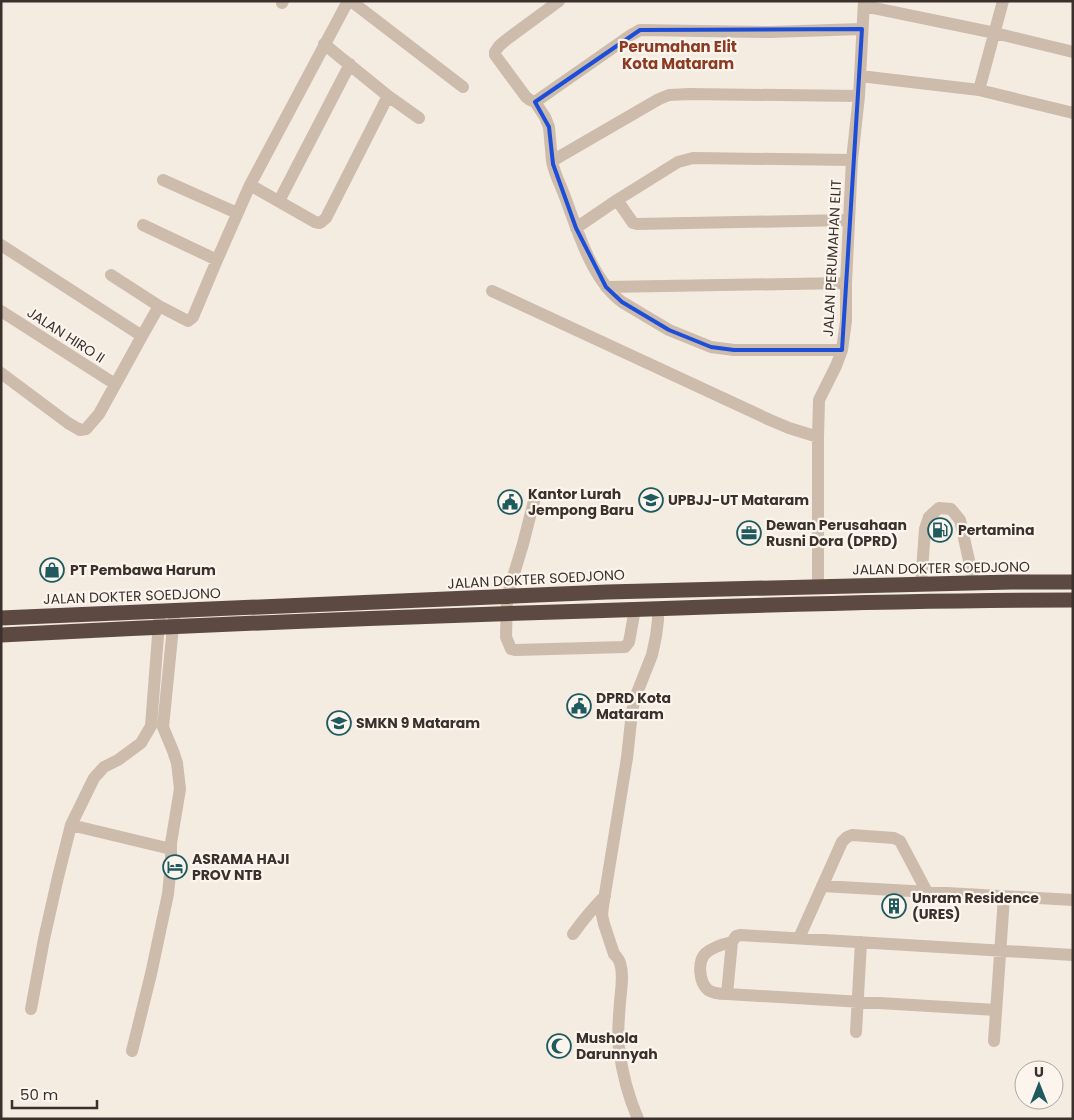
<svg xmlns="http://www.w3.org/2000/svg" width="1074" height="1120" viewBox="0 0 1074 1120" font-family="Poppins,sans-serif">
<rect width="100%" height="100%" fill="#f4ebe1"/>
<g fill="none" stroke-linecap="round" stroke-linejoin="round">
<path stroke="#cdbbac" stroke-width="12" d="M 351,1 L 463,87
M 559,1 L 506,40 L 499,46 L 495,52 L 495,55 L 526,97 L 530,100 L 535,102 L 631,35 L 640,30 L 770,32 L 862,29
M 282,3 L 283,1
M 864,6 L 995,33 L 1073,52
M 324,44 L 388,96 L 419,118
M 860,76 L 979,90 L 1073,113
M 979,90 L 1003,1
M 535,102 L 545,117 L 549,127 L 552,161
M 163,180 L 237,213
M 250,185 L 315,222 L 320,223 L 326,218 L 388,96
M 617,200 L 633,223 L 637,224 L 849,220
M 279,201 L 350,64
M 143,225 L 217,260
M 576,228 L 617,200 L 678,162 L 693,158 L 852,160
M 1,245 L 142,336 L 99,414 L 86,429 L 80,430 L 68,423 L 1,373
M 111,275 L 159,306 L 142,336
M 606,287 L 846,283
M 492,291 L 770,420 L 789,428 L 818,437
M 159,306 L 186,320 L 188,321 L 193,317 L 217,260 L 250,185 L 348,1
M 1,311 L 115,384
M 842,350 L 734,350 L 711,347 L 669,330 L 622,302 C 592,280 578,232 565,197 C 561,186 554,173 552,161 L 659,99 L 669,95 L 689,94 L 859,96
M 536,493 L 523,544 L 507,597 L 506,637 L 511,649 L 515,650 L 625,647 L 629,642 L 635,609
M 921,584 L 925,529 L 929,517 L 939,508 L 951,509 L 960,520 L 974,583
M 818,587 L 818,437 L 819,400 L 836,366 L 842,350 L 846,321 L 846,283 L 852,160 L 859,96 L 864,1
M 163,727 L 174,617
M 71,825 L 171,849
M 822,886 L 1073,900
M 573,934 C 583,920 593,908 605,896
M 799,938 L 842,842 L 847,837 L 852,835 L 894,838 L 900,841 L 927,892
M 727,994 C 721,994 714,994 708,990 C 699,982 697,961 706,953 C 713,947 723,944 732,942
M 31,1009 L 44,939 L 58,877 L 71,825 L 94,778 L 104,767 L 118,760 L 141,743 L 151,726 L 160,610
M 996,1010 L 727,994 L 732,942 L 736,936 L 740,935 L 1073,955
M 856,1032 L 861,942
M 994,1041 L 1004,897
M 132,1051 L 151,974 L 168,894 L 171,864 L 171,843 L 180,789 L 177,763 L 173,751 L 163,727
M 638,1119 C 628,1096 622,1072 619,1048 C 617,1033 619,1017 620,1002 C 621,990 624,975 620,963 C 619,959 617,957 614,954 L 604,924 L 602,915 L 603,906 L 627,758 L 632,712 L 635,698 L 652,655 L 656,636 L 658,620 L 658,609"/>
<path stroke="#5c4a42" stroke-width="15" d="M 1,618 L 607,592 L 1011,582 L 1073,582
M 1,635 C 197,625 392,617 588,611 C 750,605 911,600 1073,600"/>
</g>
<path fill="none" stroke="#1d4ed8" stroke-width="4" stroke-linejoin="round" d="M 862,29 L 842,350 L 734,350 L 711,347 L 669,330 L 622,302 L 606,287 L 576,228 L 553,164 L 549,127 L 535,102 L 640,30 Z"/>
<defs>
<g id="university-ring" transform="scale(1.25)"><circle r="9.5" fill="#fbf5ee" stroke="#1f5a5e" stroke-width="1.5"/><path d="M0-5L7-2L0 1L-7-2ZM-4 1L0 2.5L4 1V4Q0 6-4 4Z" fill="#1f5a5e"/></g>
<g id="civic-ring" transform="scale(1.25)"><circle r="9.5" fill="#fbf5ee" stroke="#1f5a5e" stroke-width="1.5"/><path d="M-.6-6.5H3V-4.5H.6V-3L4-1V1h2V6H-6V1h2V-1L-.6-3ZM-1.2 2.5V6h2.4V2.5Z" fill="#1f5a5e"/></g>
<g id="fuel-ring" transform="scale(1.25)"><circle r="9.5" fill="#fbf5ee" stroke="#1f5a5e" stroke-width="1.5"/><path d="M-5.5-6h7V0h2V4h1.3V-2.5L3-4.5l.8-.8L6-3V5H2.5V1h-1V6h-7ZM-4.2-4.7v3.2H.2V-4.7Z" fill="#1f5a5e"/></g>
<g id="office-ring" transform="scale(1.25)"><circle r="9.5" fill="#fbf5ee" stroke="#1f5a5e" stroke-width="1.5"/><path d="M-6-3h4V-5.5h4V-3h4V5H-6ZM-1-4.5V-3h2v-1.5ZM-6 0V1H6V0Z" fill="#1f5a5e"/></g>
<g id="shop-ring" transform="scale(1.25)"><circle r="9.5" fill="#fbf5ee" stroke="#1f5a5e" stroke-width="1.5"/><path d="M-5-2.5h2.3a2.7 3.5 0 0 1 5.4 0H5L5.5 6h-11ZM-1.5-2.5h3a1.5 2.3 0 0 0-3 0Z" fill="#1f5a5e"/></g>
<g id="school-ring" transform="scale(1.25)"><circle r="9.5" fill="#fbf5ee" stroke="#1f5a5e" stroke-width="1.5"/><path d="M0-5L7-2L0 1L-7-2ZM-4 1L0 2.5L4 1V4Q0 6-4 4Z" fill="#1f5a5e"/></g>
<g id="hotel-ring" transform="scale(1.25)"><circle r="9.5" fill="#fbf5ee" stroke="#1f5a5e" stroke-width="1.5"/><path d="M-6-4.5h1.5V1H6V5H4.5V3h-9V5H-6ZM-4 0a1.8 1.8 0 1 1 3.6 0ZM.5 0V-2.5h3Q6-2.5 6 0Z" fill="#1f5a5e"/></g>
<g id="building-ring" transform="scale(1.25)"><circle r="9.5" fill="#fbf5ee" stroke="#1f5a5e" stroke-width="1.5"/><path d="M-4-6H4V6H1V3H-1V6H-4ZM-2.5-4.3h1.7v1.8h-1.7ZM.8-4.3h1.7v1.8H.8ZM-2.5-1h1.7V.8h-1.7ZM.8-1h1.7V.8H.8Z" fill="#1f5a5e"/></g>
<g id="mosque-ring" transform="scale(1.25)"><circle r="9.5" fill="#fbf5ee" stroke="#1f5a5e" stroke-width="1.5"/><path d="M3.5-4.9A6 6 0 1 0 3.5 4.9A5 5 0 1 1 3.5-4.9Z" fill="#1f5a5e"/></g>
</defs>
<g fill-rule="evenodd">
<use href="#university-ring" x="651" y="500"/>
<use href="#civic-ring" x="510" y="502"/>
<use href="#fuel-ring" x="940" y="530"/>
<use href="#office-ring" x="749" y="533"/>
<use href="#shop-ring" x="52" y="570"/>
<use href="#civic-ring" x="579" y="706"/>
<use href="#school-ring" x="339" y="723"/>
<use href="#hotel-ring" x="175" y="867"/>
<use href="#building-ring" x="894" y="906"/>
<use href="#mosque-ring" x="559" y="1046"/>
</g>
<g text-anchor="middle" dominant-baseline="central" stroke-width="4.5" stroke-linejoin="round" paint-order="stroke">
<g font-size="14" fill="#3b302b" stroke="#fbf5ee">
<text transform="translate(832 258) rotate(-87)">JALAN PERUMAHAN ELIT</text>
<text transform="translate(66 335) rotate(33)">JALAN HIRO II</text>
<text transform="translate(941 568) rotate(-1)">JALAN DOKTER SOEDJONO</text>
<text transform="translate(536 579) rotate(-3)">JALAN DOKTER SOEDJONO</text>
<text transform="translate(132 596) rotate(-2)">JALAN DOKTER SOEDJONO</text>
</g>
<g font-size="14" font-weight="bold" fill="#3b302b" stroke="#fbf5ee" text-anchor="start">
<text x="528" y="494">Kantor Lurah<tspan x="528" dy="16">Jempong Baru</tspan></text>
<text x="668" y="500">UPBJJ-UT Mataram</text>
<text x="766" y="525">Dewan Perusahaan<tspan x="766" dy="16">Rusni Dora (DPRD)</tspan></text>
<text x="958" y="530">Pertamina</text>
<text x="70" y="570">PT Pembawa Harum</text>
<text x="596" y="698">DPRD Kota<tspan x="596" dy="16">Mataram</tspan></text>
<text x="356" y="723">SMKN 9 Mataram</text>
<text x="192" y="859">ASRAMA HAJI<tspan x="192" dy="16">PROV NTB</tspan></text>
<text x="912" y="898">Unram Residence<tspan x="912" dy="16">(URES)</tspan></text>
<text x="576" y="1038">Mushola<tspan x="576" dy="16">Darunnyah</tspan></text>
</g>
<g font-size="15" font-weight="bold" fill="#8c3b22" stroke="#fbf5ee">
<text x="678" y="46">Perumahan Elit<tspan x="678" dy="17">Kota Mataram</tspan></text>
</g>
</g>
<rect width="1074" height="1120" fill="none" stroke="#3b302b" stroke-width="5"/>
<g transform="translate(1039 1085)"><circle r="24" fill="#fbf5ee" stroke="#aea6a0"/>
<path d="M0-4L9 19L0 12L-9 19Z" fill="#1f5a5e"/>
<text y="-8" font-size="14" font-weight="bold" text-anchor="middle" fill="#3b302b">U</text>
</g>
<path d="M12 1100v8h85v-8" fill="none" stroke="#3b302b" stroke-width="2.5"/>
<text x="20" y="1100" font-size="15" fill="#3b302b" stroke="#fbf5ee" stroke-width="4" paint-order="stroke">50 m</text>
</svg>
